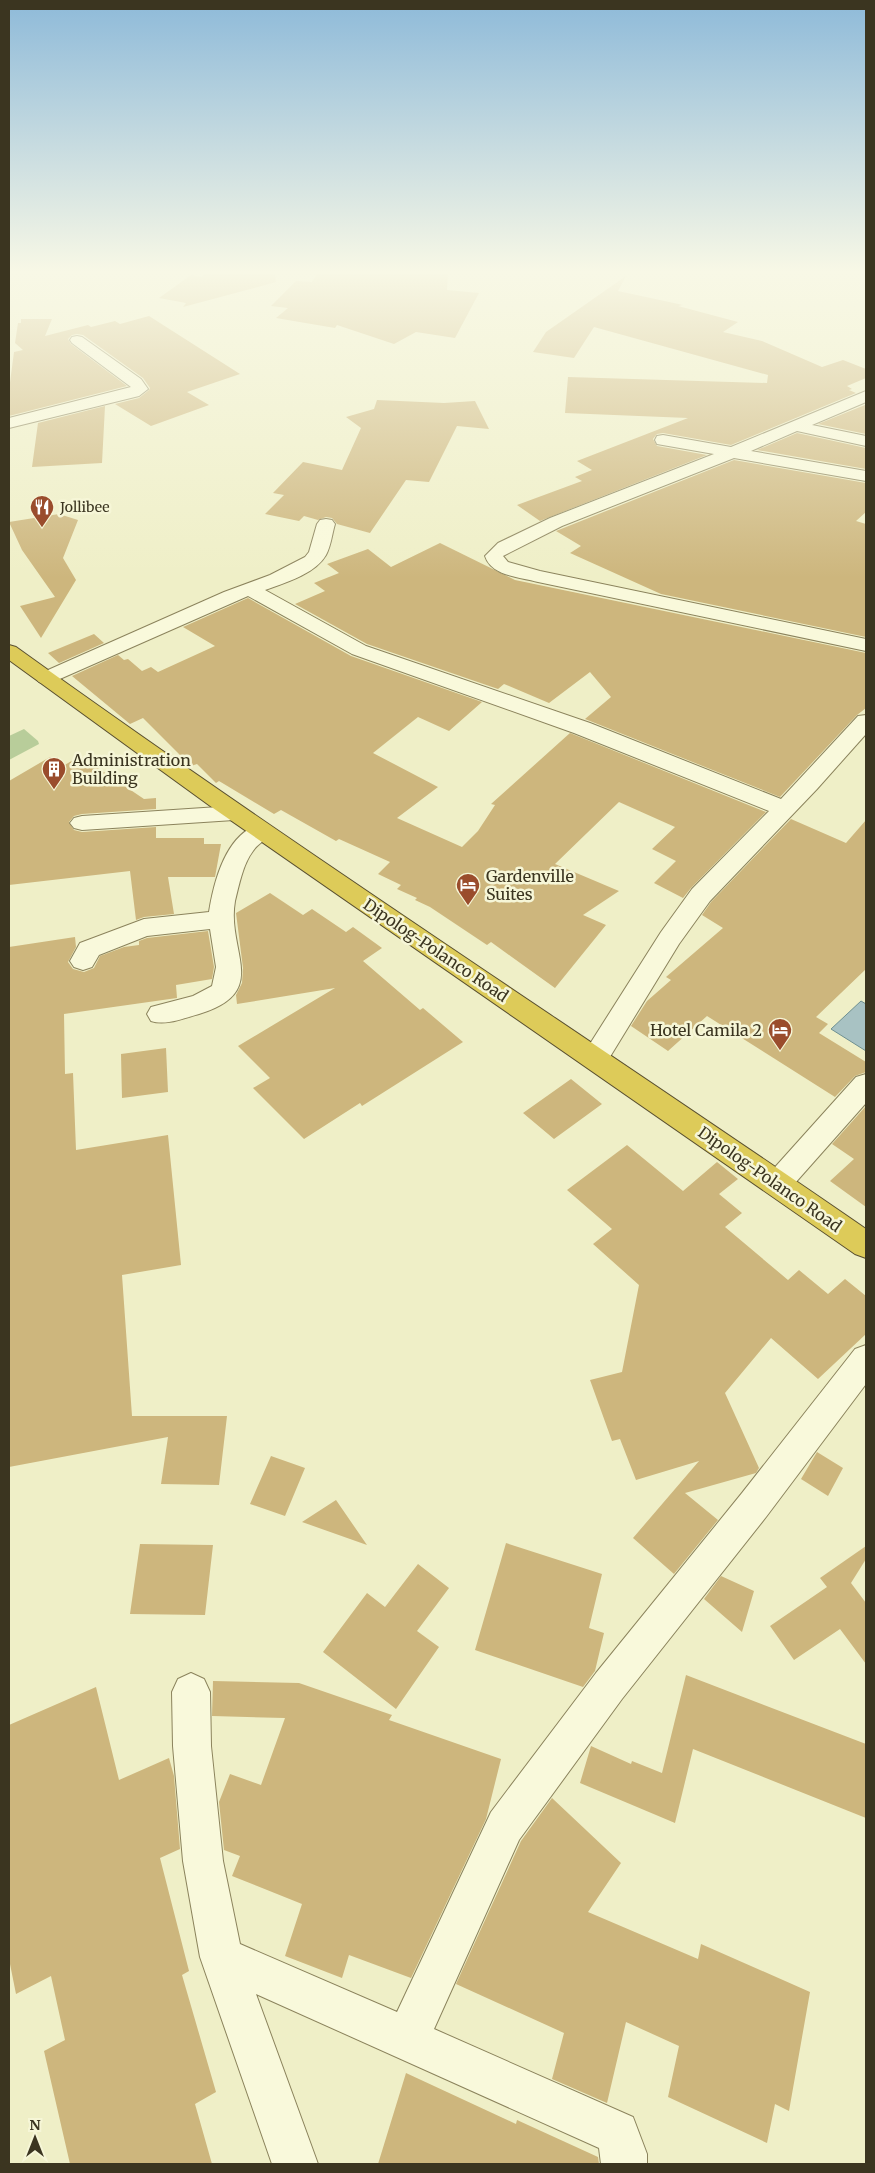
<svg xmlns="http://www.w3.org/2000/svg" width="875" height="2173" viewBox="0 0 875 2173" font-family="Merriweather,serif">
<rect width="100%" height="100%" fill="#efefc7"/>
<path fill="#b8cd9a" d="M 24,729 L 38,741 L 39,744 L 9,760 L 9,736 Z"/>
<path fill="#a8c2c3" stroke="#6e9091" d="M 861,1001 L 866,1004 L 866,1051 L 831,1029 Z"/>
<path fill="#cdb67d" d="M 204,274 L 275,274 L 276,282 L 183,307 L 186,303 L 159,298 L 191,275 L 202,277 Z
M 317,274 L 448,274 L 447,290 L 479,293 L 455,338 L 416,332 L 394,344 L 337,325 L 335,328 L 276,318 L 288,308 L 271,306 L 296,281 L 312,282 Z
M 626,276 L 618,291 L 683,305 L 678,306 L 738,322 L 723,332 L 762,341 L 822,367 L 843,360 L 866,369 L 866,378 L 847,386 L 852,389 L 849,390 L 856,393 L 731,445 L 663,433 L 657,434 L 653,439 L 657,446 L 707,455 L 540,521 L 517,505 L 582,481 L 575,477 L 592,470 L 577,461 L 688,418 L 565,413 L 568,377 L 767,383 L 768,375 L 594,327 L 574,358 L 533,352 L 546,332 Z
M 149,316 L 240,374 L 187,392 L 209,405 L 151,426 L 115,404 L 139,398 L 149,390 L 150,388 L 143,378 L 83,335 L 77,334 L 72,335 L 68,339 L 71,344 L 127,386 L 9,416 L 9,390 L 14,352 L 23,350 L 15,343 L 18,323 L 21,323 L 21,319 L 52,319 L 45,336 L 88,325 L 91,327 L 115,321 L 120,324 Z
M 377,400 L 444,403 L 475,401 L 489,429 L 457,426 L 429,482 L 406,480 L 370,533 L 337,524 L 332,518 L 326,517 L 318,520 L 304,516 L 299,521 L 265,514 L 284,495 L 273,493 L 303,462 L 342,470 L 361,428 L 346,417 L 374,409 Z
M 865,405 L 866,405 L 866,434 L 818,424 Z
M 105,406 L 102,463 L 32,467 L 38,423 Z
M 797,433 L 866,448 L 866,469 L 757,450 Z
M 734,460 L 866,483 L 866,512 L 856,521 L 866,524 L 866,637 L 661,594 L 570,553 L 581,546 L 556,531 Z
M 59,514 L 78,520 L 63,558 L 76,580 L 41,638 L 20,606 L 55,597 L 22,550 L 9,522 Z
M 440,543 L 515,580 L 866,653 L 866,708 L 857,715 L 780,797 L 585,719 L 611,697 L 590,672 L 549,703 L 509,686 L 504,684 L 498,689 L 367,644 L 295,604 L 325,591 L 314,583 L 339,573 L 327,564 L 368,549 L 391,567 Z
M 248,598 L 351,656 L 482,702 L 449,731 L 418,717 L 373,753 L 438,787 L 397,818 L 462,847 L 478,831 L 495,805 L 491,804 L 570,733 L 766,812 L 691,888 L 683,898 L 654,883 L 676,861 L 652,849 L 675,827 L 619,802 L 555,864 L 619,891 L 583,915 L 606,925 L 555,988 L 491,942 L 487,945 L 430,907 L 415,900 L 417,898 L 397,889 L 401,885 L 378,874 L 390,862 L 339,839 L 336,841 L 281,810 L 274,814 L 219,781 L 216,783 L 197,764 L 191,766 L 143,718 L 130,724 L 72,676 L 118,655 L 124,660 L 128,659 L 142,671 L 151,667 L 158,672 L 215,646 L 183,627 Z
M 94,634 L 104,643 L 59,663 L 48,653 Z
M 80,756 L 144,799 L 156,798 L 156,809 L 82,814 L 74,816 L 69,822 L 74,830 L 82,832 L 156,827 L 156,838 L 204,838 L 204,844 L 221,844 L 215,877 L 168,877 L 174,914 L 144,917 L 136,920 L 130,871 L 9,885 L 9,781 L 50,757 L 63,766 Z
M 791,819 L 846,843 L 866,820 L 866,969 L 816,1017 L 828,1024 L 819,1033 L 866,1062 L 866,1072 L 855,1076 L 835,1097 L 707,1016 L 668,1051 L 631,1026 L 647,1001 L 671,980 L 666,977 L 723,928 L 702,915 L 711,902 Z
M 270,893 L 303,915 L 312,909 L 346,932 L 353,927 L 382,948 L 363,961 L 420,1010 L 423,1008 L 463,1042 L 362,1106 L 360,1103 L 304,1139 L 253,1088 L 270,1078 L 238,1046 L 335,988 L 237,1004 L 236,995 L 242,983 L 243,968 L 236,913 Z
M 208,931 L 214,967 L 212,979 L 176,985 L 177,998 L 64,1014 L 65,1074 L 73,1073 L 76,1150 L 168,1135 L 181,1265 L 122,1275 L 132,1416 L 227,1416 L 219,1485 L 161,1484 L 168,1437 L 9,1467 L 10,1020 L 9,1020 L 9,947 L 75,937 L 76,947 L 68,962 L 73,969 L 84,972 L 94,968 L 100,956 L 124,947 L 139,945 L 139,941 L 147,938 Z
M 166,1048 L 168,1092 L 122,1098 L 121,1054 Z
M 571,1079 L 602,1104 L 554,1139 L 523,1113 Z
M 866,1106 L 866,1207 L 830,1181 L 854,1159 L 832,1144 Z
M 627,1145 L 683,1191 L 717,1162 L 738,1179 L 719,1194 L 742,1213 L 725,1227 L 788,1280 L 799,1270 L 828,1294 L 845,1279 L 866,1296 L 866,1334 L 818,1379 L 771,1338 L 725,1393 L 759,1468 L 756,1473 L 685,1493 L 718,1520 L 674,1574 L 633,1538 L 699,1461 L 636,1480 L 620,1439 L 612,1441 L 590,1380 L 622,1372 L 639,1285 L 593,1244 L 612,1229 L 567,1190 Z
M 817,1452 L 843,1468 L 828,1496 L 801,1479 Z
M 271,1456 L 305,1468 L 285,1516 L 250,1504 Z
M 336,1500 L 367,1545 L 302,1522 Z
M 506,1543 L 602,1574 L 589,1628 L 604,1633 L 595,1671 L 583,1687 L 475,1650 Z
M 140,1544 L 213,1545 L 205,1615 L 130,1614 Z
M 866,1546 L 866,1559 L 851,1583 L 866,1603 L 866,1664 L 840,1629 L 794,1660 L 770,1626 L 827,1587 L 820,1578 Z
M 418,1564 L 449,1588 L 417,1631 L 439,1647 L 396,1709 L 323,1652 L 367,1593 L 385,1607 Z
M 721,1576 L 754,1591 L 742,1632 L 704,1599 Z
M 686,1675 L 866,1744 L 866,1818 L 693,1749 L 675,1823 L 580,1783 L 591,1746 L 631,1764 L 632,1761 L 662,1773 Z
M 213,1681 L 299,1683 L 392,1715 L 389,1720 L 501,1759 L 486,1819 L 411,1978 L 349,1955 L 342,1978 L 285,1956 L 302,1904 L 232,1876 L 240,1856 L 224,1850 L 219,1802 L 230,1774 L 261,1785 L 285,1718 L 212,1716 Z
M 96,1687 L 119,1780 L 169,1758 L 174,1776 L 180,1849 L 160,1858 L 189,1971 L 182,1975 L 216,2092 L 195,2104 L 212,2164 L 70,2164 L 44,2051 L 65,2040 L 51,1976 L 16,1994 L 9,1959 L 9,1725 Z
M 552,1798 L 621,1863 L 588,1912 L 698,1959 L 701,1944 L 810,1992 L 789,2111 L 775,2104 L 767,2143 L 668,2097 L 679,2046 L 626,2022 L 607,2103 L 552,2079 L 564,2033 L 456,1984 L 521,1841 Z
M 406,2073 L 516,2124 L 517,2120 L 598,2157 L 599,2164 L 378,2164 Z"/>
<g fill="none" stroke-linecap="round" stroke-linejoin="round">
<g stroke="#8b835c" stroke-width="2">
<path id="minor" d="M 77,336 L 82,337 L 141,379 L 148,389 L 139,396 L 9,428 L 9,418 L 131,387 L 72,343 L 70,340 L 72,337 Z
M 866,391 L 866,402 L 812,425 L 866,436 L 866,446 L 797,431 L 751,451 L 866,471 L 866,481 L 734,458 L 562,526 L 503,556 L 508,562 L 540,571 L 866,639 L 866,651 L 538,582 C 520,577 491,576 485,556 L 498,543 L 550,518 L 714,454 L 657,444 L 655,440 L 657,436 L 663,435 L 731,447 Z
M 326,519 L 332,520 L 335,524 C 332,534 331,546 326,555 C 315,574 285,583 265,590 L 366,646 L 590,723 L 781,799 L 858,716 L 866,715 L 866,734 L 817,789 L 710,901 L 679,944 L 605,1065 L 595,1068 L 585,1065 L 581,1058 L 661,932 L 692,889 L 769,811 L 574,733 L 352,654 L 248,596 L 53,682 L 46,684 L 39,682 L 36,678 L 39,674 L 224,592 L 270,575 L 305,557 L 309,552 L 317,524 L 320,520 Z
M 234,806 L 242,808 L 245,813 L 242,818 L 234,820 L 82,830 L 74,828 L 70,823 L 74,818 L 82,816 Z
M 260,824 L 268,827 L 272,832 C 267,840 258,843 253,851 C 243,864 239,885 235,901 C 226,951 272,992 199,1014 C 184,1018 166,1026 151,1021 L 147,1014 L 151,1007 L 193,996 L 212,986 L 216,967 L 210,929 L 147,936 L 99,955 L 92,967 L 83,970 L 74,967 L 70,961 L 80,943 L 144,919 L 209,912 C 214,881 226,834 260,824 Z
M 866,1074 L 866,1103 L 788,1191 L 778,1195 L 768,1191 L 763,1183 L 768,1175 L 856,1077 Z
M 866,1345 L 866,1384 L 766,1517 L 622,1699 L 519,1840 L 434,2029 L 633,2117 L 647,2154 L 647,2164 L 601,2164 L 599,2148 L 256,1994 L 318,2164 L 272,2164 L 200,1957 L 183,1861 L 173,1746 L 172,1692 L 178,1679 L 191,1673 L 204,1679 L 210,1692 L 211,1746 L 223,1861 L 240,1944 L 397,2012 L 491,1812 L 596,1673 L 742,1493 L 855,1349 Z"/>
</g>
<g stroke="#594f30" stroke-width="2">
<path id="highway" d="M 9,645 L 16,647 C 295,848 583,1034 866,1229 L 866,1258 L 855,1254 L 213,808 L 9,660 Z"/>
</g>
<use href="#minor" fill="#f9f9db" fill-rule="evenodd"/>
<use href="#highway" fill="#ddcb59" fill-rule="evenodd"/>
</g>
<linearGradient id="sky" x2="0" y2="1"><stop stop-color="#8ebad9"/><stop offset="0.47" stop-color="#f8f8e6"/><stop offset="1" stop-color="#f8f8e6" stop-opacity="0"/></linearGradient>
<rect width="875" height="578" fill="url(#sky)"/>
<defs>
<g id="restaurant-pin" transform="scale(1.25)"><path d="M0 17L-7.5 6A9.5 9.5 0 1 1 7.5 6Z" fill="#9a4c2c" stroke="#f6f6d7"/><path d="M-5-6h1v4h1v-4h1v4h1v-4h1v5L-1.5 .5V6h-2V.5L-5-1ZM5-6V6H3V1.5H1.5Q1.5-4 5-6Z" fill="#fff"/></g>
<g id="building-pin" transform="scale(1.25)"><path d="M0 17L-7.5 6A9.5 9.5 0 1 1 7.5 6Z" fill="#9a4c2c" stroke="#f6f6d7"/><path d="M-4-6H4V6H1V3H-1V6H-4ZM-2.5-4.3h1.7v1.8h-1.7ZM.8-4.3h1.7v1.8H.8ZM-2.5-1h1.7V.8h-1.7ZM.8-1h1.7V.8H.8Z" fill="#fff"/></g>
<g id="hotel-pin" transform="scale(1.25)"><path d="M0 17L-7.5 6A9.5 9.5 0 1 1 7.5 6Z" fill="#9a4c2c" stroke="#f6f6d7"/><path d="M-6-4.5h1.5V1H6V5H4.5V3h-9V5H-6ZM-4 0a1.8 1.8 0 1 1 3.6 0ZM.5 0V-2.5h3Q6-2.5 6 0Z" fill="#fff"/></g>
</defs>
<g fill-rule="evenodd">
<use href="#restaurant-pin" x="42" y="507"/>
<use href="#building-pin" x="54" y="769"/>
<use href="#hotel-pin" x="468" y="885"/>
<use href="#hotel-pin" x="780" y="1030"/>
</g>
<g text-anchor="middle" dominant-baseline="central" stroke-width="5" stroke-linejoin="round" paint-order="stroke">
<g font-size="14" fill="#3b3520" stroke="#f6f6d7" text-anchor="start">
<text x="60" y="507">Jollibee</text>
</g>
<g font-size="16" fill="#3b3520" stroke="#f6f6d7" text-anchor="start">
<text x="72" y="760">Administration<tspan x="72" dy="18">Building</tspan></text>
<text x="486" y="876">Gardenville<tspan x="486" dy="18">Suites</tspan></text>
<text x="762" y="1030" text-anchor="end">Hotel Camila 2</text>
</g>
<g font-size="16" fill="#3b3520" stroke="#f6f6d7">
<text transform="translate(436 950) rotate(34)">Dipolog-Polanco Road</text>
<text transform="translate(770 1179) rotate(35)">Dipolog-Polanco Road</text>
</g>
</g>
<rect width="875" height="2173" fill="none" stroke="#3b3520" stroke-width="20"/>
<g transform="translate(35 2138)" stroke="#f6f6d7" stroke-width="4" paint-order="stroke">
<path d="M0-4L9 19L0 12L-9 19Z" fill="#3b3520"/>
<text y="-8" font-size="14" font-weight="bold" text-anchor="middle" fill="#3b3520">N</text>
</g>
</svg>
